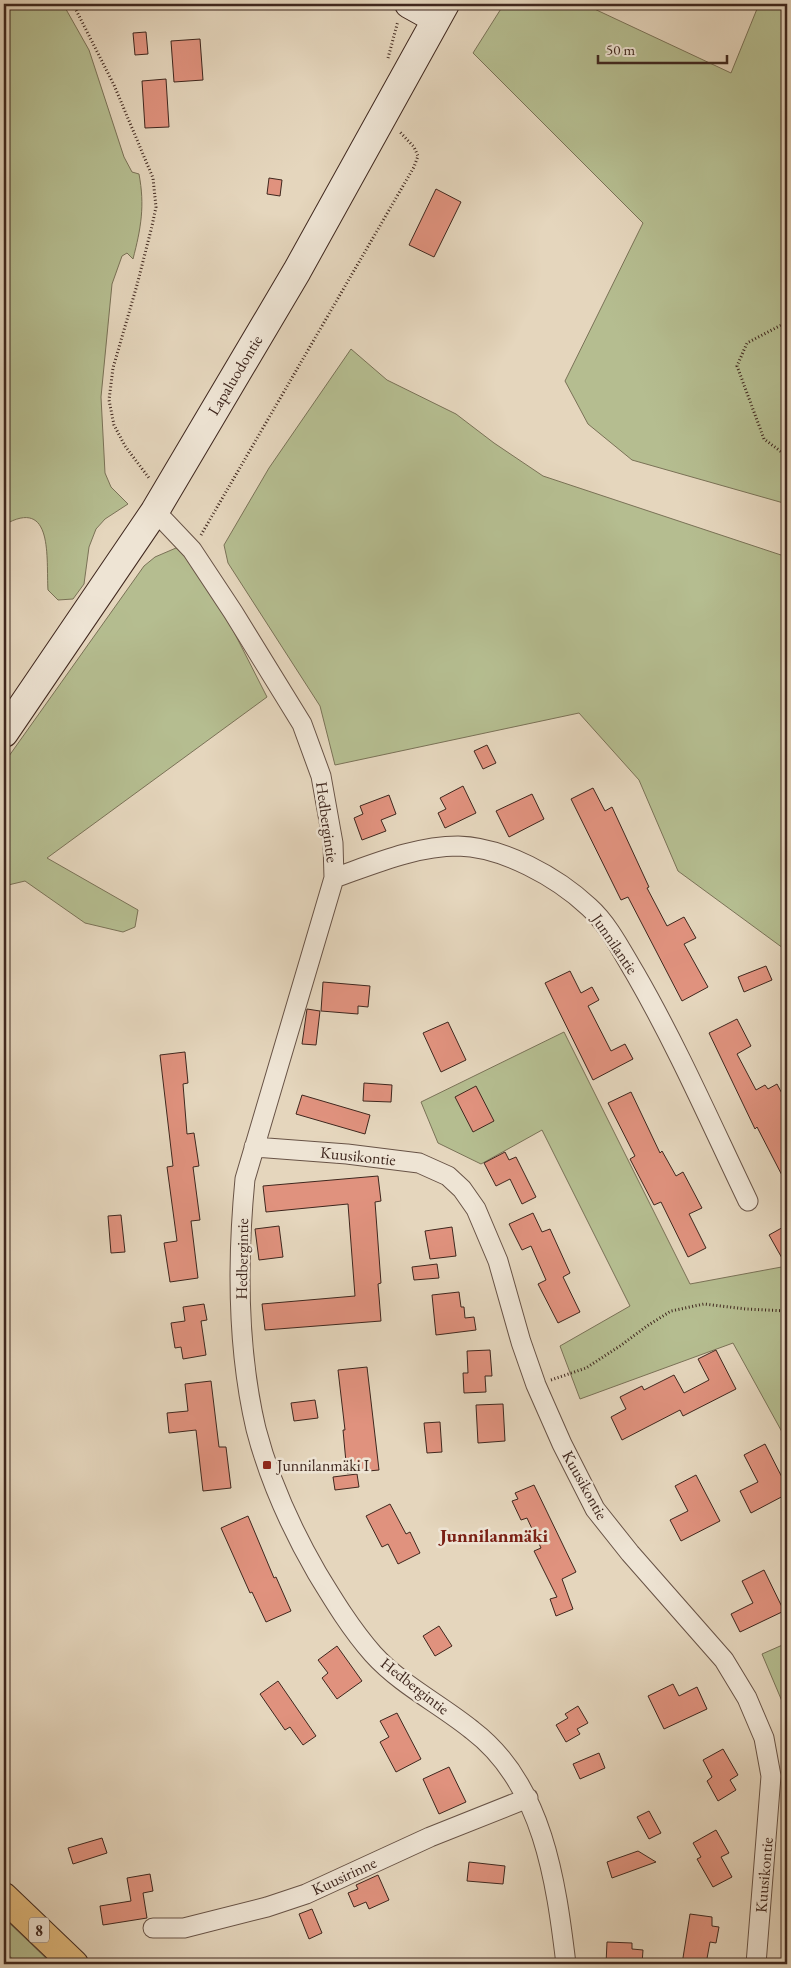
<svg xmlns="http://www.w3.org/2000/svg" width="791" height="1968" viewBox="0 0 791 1968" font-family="'EB Garamond',serif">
<rect width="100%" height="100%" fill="#e5d6bd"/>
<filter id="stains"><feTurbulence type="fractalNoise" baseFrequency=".004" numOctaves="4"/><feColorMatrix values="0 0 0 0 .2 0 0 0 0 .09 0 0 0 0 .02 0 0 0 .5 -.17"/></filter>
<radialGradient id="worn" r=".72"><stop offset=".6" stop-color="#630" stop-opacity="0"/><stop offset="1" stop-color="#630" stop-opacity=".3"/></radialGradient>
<path fill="#b5bd90" stroke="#7a7257" d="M 5,4 L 63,4 L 89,50 L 124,157 L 132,172 L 139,174 C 145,206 141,228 133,259 L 127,253 L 122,256 L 112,284 L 101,397 L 105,473 L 111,487 L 128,504 L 105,519 L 96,529 L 89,547 L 84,584 L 73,599 L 58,600 L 48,590 C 46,559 54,496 4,525 L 4,5 Z
M 504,4 L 588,6 L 731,73 L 759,4 L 787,4 L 787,504 L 632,460 L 588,424 L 565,381 L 643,223 L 473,53 Z
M 351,349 L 387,380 L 456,414 L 494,443 L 543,476 L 787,557 L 787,951 L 678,871 L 639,780 L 579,713 L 335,765 L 320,706 L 228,563 L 224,545 L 269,468 Z
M 176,548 L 206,577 L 267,697 L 47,858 L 138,910 L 135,927 L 123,932 L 85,923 L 25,881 L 4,886 L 4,763 L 144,566 L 155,557 Z
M 564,1032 L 690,1284 L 787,1266 L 787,1441 L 733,1343 L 580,1399 L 560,1346 L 630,1306 L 542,1130 L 481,1164 L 438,1143 L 421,1102 Z
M 787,1643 L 787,1713 L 762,1654 Z
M 4,1918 L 52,1964 L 18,1964 L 4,1951 Z"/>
<path fill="#e0927e" stroke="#3f271e" d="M 146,32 L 148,54 L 135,55 L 133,33 Z
M 200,39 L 203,80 L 174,82 L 171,41 Z
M 166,79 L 169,127 L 145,128 L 142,81 Z
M 269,178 L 282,180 L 280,196 L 267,194 Z
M 436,189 L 461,202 L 434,257 L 409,245 Z
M 487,745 L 496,763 L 483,769 L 474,751 Z
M 463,786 L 476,813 L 445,828 L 438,813 L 446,809 L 440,798 Z
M 593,788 L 605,811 L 612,807 L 649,887 L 647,888 L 667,926 L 684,917 L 696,938 L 684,944 L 708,987 L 682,1001 L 628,897 L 621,900 L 571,799 Z
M 532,794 L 544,819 L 509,837 L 496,811 Z
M 389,795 L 396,814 L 381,820 L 386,831 L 362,840 L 354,818 L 363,814 L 360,806 Z
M 766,966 L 772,980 L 744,992 L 738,977 Z
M 570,971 L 581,993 L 592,987 L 599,1000 L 588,1006 L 611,1051 L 625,1044 L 633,1059 L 593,1080 L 545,983 Z
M 323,982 L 370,986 L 368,1007 L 358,1006 L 358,1014 L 321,1011 Z
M 307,1009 L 320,1011 L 316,1045 L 302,1044 Z
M 737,1019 L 751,1046 L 737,1054 L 756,1090 L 765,1085 L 768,1089 L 777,1084 L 787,1103 L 787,1185 L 757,1127 L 755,1129 L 709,1033 Z
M 448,1022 L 466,1060 L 441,1072 L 423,1033 Z
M 185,1052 L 188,1083 L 183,1084 L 187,1134 L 194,1133 L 199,1166 L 193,1167 L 200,1220 L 191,1221 L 198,1278 L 170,1282 L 164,1243 L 177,1241 L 167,1167 L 173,1166 L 160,1055 Z
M 364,1083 L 392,1085 L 391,1102 L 363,1101 Z
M 476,1086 L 494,1121 L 473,1132 L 455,1097 Z
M 631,1092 L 660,1153 L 662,1151 L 676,1176 L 683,1172 L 702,1208 L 689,1214 L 706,1248 L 688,1257 L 661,1202 L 654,1205 L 630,1159 L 635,1156 L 608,1103 Z
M 302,1095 L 370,1115 L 365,1134 L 296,1114 Z
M 505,1152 L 509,1160 L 516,1157 L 536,1197 L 522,1204 L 510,1179 L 496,1186 L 484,1163 Z
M 378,1176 L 381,1201 L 375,1202 L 381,1283 L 378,1284 L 381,1321 L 265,1330 L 262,1304 L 355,1296 L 348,1204 L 266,1212 L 263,1186 Z
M 533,1213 L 542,1232 L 550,1229 L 570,1273 L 563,1277 L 580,1312 L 558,1323 L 538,1284 L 546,1280 L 531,1246 L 522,1250 L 509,1224 Z
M 121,1215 L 125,1252 L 111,1253 L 108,1216 Z
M 787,1225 L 787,1267 L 769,1235 Z
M 279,1226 L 283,1257 L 259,1260 L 255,1229 Z
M 452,1227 L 456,1256 L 430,1259 L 425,1231 Z
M 437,1264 L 439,1278 L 414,1280 L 412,1267 Z
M 459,1292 L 461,1307 L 464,1307 L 465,1318 L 474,1317 L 476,1330 L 436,1335 L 432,1295 Z
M 204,1304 L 207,1320 L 201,1321 L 206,1355 L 183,1359 L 181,1347 L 175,1348 L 171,1323 L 185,1321 L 183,1307 Z
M 490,1350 L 492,1376 L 485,1376 L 486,1392 L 464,1393 L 463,1373 L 468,1373 L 467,1351 Z
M 716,1350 L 736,1389 L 683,1416 L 680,1410 L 622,1440 L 611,1417 L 626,1409 L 620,1397 L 642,1386 L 644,1390 L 674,1375 L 684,1393 L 709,1380 L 698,1359 Z
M 367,1367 L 379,1470 L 347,1473 L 343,1430 L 345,1430 L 338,1370 Z
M 211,1381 L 219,1447 L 226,1447 L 231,1488 L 203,1491 L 196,1430 L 169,1433 L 167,1413 L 188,1411 L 185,1384 Z
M 315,1400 L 318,1418 L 294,1421 L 291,1403 Z
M 503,1404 L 505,1441 L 478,1443 L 476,1405 Z
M 440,1422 L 442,1452 L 427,1453 L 424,1423 Z
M 765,1444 L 787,1487 L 787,1494 L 751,1513 L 740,1491 L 758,1482 L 744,1455 Z
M 357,1474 L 359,1487 L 335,1490 L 333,1477 Z
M 696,1475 L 720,1521 L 681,1541 L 670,1520 L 688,1511 L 675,1486 Z
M 534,1485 L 576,1572 L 562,1579 L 573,1609 L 556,1616 L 550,1599 L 557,1597 L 534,1551 L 541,1548 L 527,1518 L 521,1520 L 512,1501 L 518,1499 L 515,1493 Z
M 390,1504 L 406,1534 L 410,1532 L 420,1553 L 398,1564 L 388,1544 L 382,1547 L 366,1516 Z
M 248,1516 L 274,1578 L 276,1577 L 291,1611 L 266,1622 L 252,1592 L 250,1593 L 221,1528 Z
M 764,1570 L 784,1611 L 740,1632 L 731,1614 L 753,1603 L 742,1581 Z
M 439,1626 L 452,1646 L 435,1656 L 423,1636 Z
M 337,1646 L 362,1681 L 337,1699 L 322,1678 L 328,1673 L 318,1660 Z
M 278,1681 L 316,1736 L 303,1745 L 290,1727 L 285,1730 L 260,1694 Z
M 673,1684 L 679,1696 L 697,1687 L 707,1709 L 664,1729 L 648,1696 Z
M 578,1706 L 588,1723 L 577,1729 L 580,1734 L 566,1742 L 556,1725 L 568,1718 L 565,1714 Z
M 397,1713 L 421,1759 L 396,1772 L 380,1742 L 389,1737 L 380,1721 Z
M 723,1749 L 738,1775 L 730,1780 L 736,1790 L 718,1801 L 707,1781 L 712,1777 L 703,1760 Z
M 599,1753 L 605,1768 L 580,1779 L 573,1764 Z
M 449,1767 L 466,1802 L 439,1814 L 423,1779 Z
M 649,1811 L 661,1833 L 649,1839 L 637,1817 Z
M 716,1830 L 729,1853 L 721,1857 L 732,1877 L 713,1887 L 697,1859 L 701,1857 L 693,1843 Z
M 102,1838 L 107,1853 L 73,1864 L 68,1848 Z
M 638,1851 L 656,1862 L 612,1878 L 607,1862 Z
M 469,1862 L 505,1866 L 503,1884 L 467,1881 Z
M 150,1874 L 153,1891 L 143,1893 L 147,1918 L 103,1925 L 100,1906 L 131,1901 L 127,1878 Z
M 378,1875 L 389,1900 L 369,1909 L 366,1902 L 354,1907 L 348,1893 L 358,1889 L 356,1885 Z
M 312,1909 L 322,1933 L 309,1939 L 299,1914 Z
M 690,1914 L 712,1917 L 712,1926 L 719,1927 L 716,1943 L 710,1942 L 706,1964 L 682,1964 Z
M 607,1942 L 632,1943 L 632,1949 L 643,1950 L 642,1964 L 606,1964 Z"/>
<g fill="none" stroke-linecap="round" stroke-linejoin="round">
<g stroke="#685346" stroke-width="21">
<path id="street" d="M 155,511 L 192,550 L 233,612 L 302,724 L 321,776 L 333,843 L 334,878 L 245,1179 C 237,1262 237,1348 256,1429 C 269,1479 291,1528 317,1573 C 334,1601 351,1629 373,1654 C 401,1685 440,1704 472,1730 C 543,1784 556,1881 566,1964
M 334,878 C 374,864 416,846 458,846 C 503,847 557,877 589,907 C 609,925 622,952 636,975 C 678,1048 712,1126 748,1201
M 254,1147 L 347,1154 L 419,1163 L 448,1176 L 462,1189 L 476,1209 L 498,1261 L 521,1342 L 536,1385 L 562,1444 L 595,1509 L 630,1553 L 724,1660 L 747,1698 L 764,1738 L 771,1776 L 756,1964
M 153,1928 L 184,1928 L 267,1907 L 306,1894 L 430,1837 L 528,1798"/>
</g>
<g stroke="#3f271e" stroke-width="30">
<path id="secondary" d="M 409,4 L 436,19
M 4,733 L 155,511 L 297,271 L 445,4"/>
</g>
<g stroke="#3f271e" stroke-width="30">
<path id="highway" d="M 4,1897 L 74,1964"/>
</g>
<path stroke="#3f271e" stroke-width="3" stroke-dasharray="1 2.5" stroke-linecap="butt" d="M 73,4 L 114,85 L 153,178 L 156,207 L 152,226 L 137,285 L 113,368 L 109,400 L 114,425 L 125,446 L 149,478
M 388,58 L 398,21
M 787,322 L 747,343 L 737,366 L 764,439 L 787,456
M 201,535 L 414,167 L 418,156 L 414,147 L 399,131
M 551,1380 L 586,1368 L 620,1346 L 647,1326 L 671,1311 L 704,1304 L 746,1309 L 787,1311
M 4,1957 L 12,1964"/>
<use href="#street" stroke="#eee4d4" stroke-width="19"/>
<use href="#secondary" stroke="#eee4d4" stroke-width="28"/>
<use href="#highway" stroke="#e2bb7e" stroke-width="28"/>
</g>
<rect fill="#8f2418" stroke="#eee4d4" stroke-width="2" x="262" y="1460" width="10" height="10" rx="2.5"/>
<g text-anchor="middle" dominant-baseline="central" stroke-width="5" stroke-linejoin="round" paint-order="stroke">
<rect fill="#eee4d4" stroke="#746055" stroke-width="1" x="29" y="1917.5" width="20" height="25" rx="4"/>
<g font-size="15" font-weight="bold" fill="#3f271e">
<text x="39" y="1930">8</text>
</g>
<g font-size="16" fill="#3f271e" stroke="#eee4d4">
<text transform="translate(235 375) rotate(-59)">Lapaluodontie</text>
<text transform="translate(327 822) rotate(82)">Hedbergintie</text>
<text transform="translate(615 944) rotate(56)">Junnilantie</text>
<text transform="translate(358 1156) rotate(6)">Kuusikontie</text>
<text transform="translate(242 1259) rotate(-89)">Hedbergintie</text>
<text transform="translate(585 1485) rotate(61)">Kuusikontie</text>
<text transform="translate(415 1686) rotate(38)">Hedbergintie</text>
<text transform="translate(764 1875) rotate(-85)">Kuusikontie</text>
<text transform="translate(344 1876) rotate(-25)">Kuusirinne</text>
</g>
<g font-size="16" fill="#3f271e" stroke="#eee4d4" text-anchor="start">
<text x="277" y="1465">Junnilanmäki I</text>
</g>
<g font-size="19" font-weight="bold" fill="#7a1f14" stroke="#eee4d4">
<text x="494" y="1535">Junnilanmäki</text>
</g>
</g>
<rect width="791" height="1968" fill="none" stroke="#e5d6bd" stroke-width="20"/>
<rect x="5" y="5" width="781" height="1958" fill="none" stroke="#3f271e" stroke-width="2.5"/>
<rect x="10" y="10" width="771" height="1948" fill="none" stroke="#3f271e"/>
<path d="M598 55v8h129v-8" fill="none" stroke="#3f271e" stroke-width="2.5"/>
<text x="606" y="55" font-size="15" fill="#3f271e" stroke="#eee4d4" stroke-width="4" paint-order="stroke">50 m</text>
<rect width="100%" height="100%" filter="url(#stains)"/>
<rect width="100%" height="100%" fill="url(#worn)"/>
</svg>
